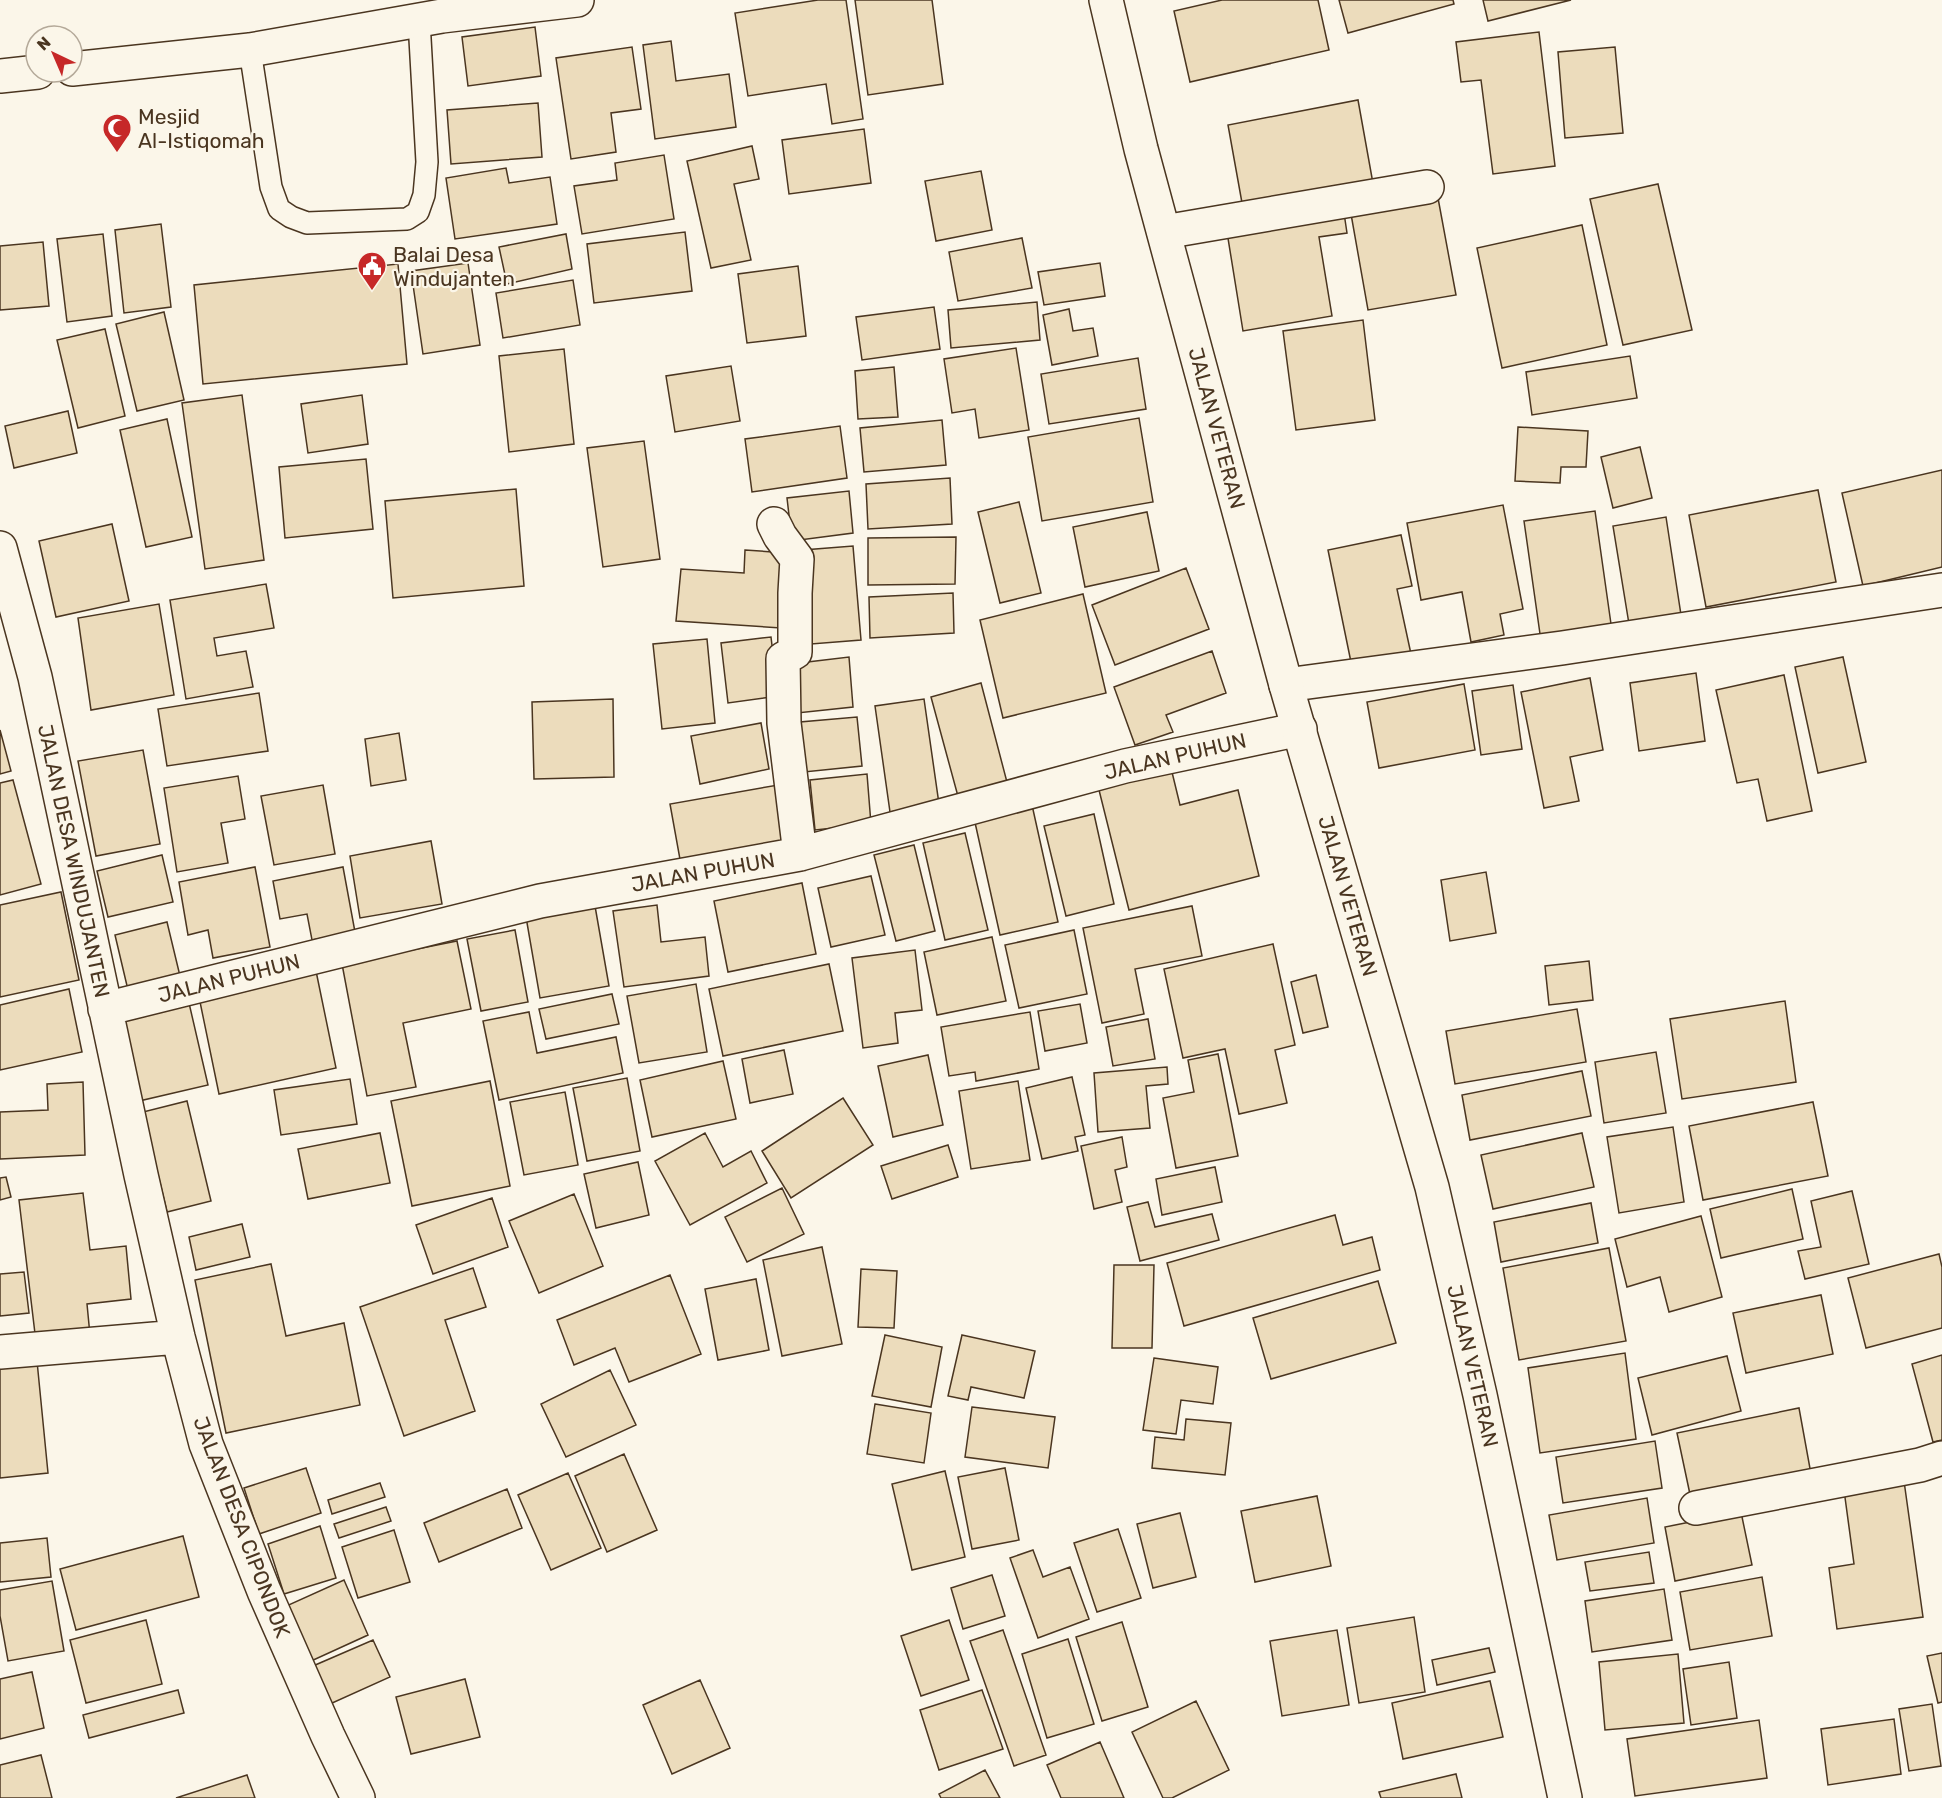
<svg xmlns="http://www.w3.org/2000/svg" width="1942" height="1798" viewBox="0 0 1942 1798" font-family="Rubik,sans-serif">
<rect width="100%" height="100%" fill="#fbf6e9"/>
<path fill="#ecdcbc" stroke="#4a3520" stroke-width="1.5" d="M 818,0 L 846,0 L 863,119 L 832,124 L 826,84 L 748,96 L 735,13 Z
M 855,0 L 932,0 L 943,84 L 868,95 Z
M 1222,0 L 1318,0 L 1329,50 L 1190,82 L 1174,11 Z
M 1339,0 L 1453,0 L 1454,4 L 1348,33 Z
M 1483,0 L 1571,0 L 1488,21 Z
M 535,27 L 541,76 L 468,86 L 462,37 Z
M 1539,32 L 1555,166 L 1493,174 L 1481,80 L 1461,82 L 1456,42 Z
M 671,41 L 676,81 L 729,74 L 736,127 L 655,139 L 643,45 Z
M 632,47 L 641,109 L 611,113 L 616,152 L 571,159 L 556,58 Z
M 1615,47 L 1623,133 L 1565,138 L 1558,52 Z
M 1358,100 L 1374,189 L 1244,214 L 1228,125 Z
M 538,103 L 542,157 L 451,164 L 447,110 Z
M 864,129 L 871,183 L 789,194 L 782,140 Z
M 752,146 L 759,179 L 734,184 L 751,260 L 711,268 L 687,161 Z
M 664,155 L 674,219 L 582,234 L 574,186 L 617,180 L 615,163 Z
M 506,168 L 509,183 L 550,177 L 557,224 L 455,239 L 446,178 Z
M 981,171 L 992,230 L 936,241 L 925,181 Z
M 1658,184 L 1692,330 L 1623,345 L 1590,199 Z
M 1438,198 L 1456,295 L 1368,310 L 1351,214 Z
M 1344,213 L 1347,233 L 1319,237 L 1332,316 L 1243,331 L 1227,232 Z
M 161,224 L 171,307 L 124,313 L 115,230 Z
M 1582,225 L 1607,345 L 1502,368 L 1477,248 Z
M 685,232 L 692,291 L 594,303 L 587,244 Z
M 103,234 L 112,316 L 67,322 L 57,239 Z
M 566,234 L 572,269 L 507,284 L 499,247 Z
M 1022,238 L 1032,288 L 958,301 L 949,252 Z
M 43,242 L 49,306 L 0,310 L 0,246 Z
M 468,263 L 480,345 L 423,354 L 411,271 Z
M 1100,263 L 1105,296 L 1044,305 L 1038,272 Z
M 398,264 L 407,364 L 203,384 L 194,285 Z
M 798,266 L 806,336 L 747,343 L 738,274 Z
M 573,280 L 580,325 L 503,338 L 496,293 Z
M 1037,302 L 1040,340 L 951,348 L 948,310 Z
M 934,307 L 940,349 L 862,360 L 856,317 Z
M 1069,309 L 1073,331 L 1093,328 L 1098,356 L 1052,365 L 1043,315 Z
M 164,312 L 184,400 L 137,411 L 116,324 Z
M 1363,320 L 1375,420 L 1296,430 L 1283,331 Z
M 105,329 L 125,416 L 78,428 L 57,340 Z
M 1016,348 L 1029,430 L 979,438 L 975,409 L 952,413 L 944,359 Z
M 564,349 L 574,444 L 509,452 L 499,356 Z
M 1630,356 L 1637,398 L 1532,415 L 1526,372 Z
M 1138,358 L 1146,409 L 1049,424 L 1041,374 Z
M 731,366 L 740,421 L 675,432 L 666,376 Z
M 894,367 L 898,417 L 858,419 L 855,371 Z
M 242,395 L 264,560 L 205,569 L 182,403 Z
M 362,395 L 368,444 L 308,453 L 301,404 Z
M 68,411 L 77,453 L 14,468 L 5,426 Z
M 1139,418 L 1153,502 L 1042,521 L 1028,437 Z
M 167,419 L 192,537 L 146,547 L 120,430 Z
M 942,420 L 946,465 L 864,472 L 860,428 Z
M 840,426 L 847,478 L 752,492 L 745,439 Z
M 1518,427 L 1588,431 L 1586,467 L 1561,467 L 1560,483 L 1515,481 Z
M 644,441 L 660,559 L 603,567 L 587,448 Z
M 1640,447 L 1652,498 L 1613,508 L 1601,457 Z
M 366,459 L 373,529 L 285,538 L 279,467 Z
M 1942,470 L 1942,567 L 1863,586 L 1842,493 Z
M 950,478 L 952,524 L 868,529 L 866,484 Z
M 516,489 L 524,586 L 393,598 L 385,501 Z
M 1818,490 L 1836,582 L 1706,607 L 1689,515 Z
M 849,491 L 853,533 L 792,541 L 787,498 Z
M 1019,502 L 1041,593 L 1000,603 L 978,512 Z
M 1503,505 L 1523,609 L 1500,614 L 1504,635 L 1471,642 L 1462,592 L 1421,600 L 1407,523 Z
M 1595,511 L 1612,631 L 1541,641 L 1524,521 Z
M 1147,512 L 1159,571 L 1085,587 L 1073,527 Z
M 1666,517 L 1681,615 L 1629,624 L 1613,526 Z
M 112,524 L 129,601 L 56,617 L 39,541 Z
M 1401,535 L 1412,586 L 1397,589 L 1411,654 L 1352,667 L 1328,550 Z
M 956,537 L 955,584 L 868,585 L 868,538 Z
M 853,546 L 861,640 L 811,644 L 803,550 Z
M 745,550 L 787,553 L 781,628 L 676,621 L 681,569 L 744,573 Z
M 1186,568 L 1209,629 L 1115,665 L 1092,605 Z
M 266,584 L 274,628 L 214,638 L 217,656 L 246,651 L 253,687 L 186,699 L 170,600 Z
M 953,593 L 954,633 L 870,638 L 869,597 Z
M 1083,594 L 1106,693 L 1003,718 L 980,620 Z
M 159,604 L 174,695 L 91,710 L 78,618 Z
M 771,637 L 778,696 L 728,703 L 721,643 Z
M 707,639 L 715,723 L 662,729 L 653,644 Z
M 1212,651 L 1226,693 L 1166,715 L 1173,732 L 1135,745 L 1114,687 Z
M 849,657 L 853,707 L 797,713 L 791,664 Z
M 1843,657 L 1866,762 L 1818,773 L 1795,667 Z
M 1696,673 L 1705,741 L 1639,751 L 1630,683 Z
M 1784,675 L 1812,811 L 1767,821 L 1758,779 L 1737,783 L 1716,690 Z
M 1590,678 L 1603,750 L 1570,757 L 1579,801 L 1544,808 L 1521,692 Z
M 981,683 L 1008,786 L 959,800 L 931,697 Z
M 1464,684 L 1475,750 L 1379,768 L 1367,702 Z
M 1513,685 L 1522,749 L 1481,755 L 1472,691 Z
M 259,693 L 268,751 L 167,766 L 158,709 Z
M 613,699 L 614,777 L 534,779 L 532,702 Z
M 924,699 L 939,804 L 890,812 L 875,706 Z
M 857,717 L 862,766 L 804,772 L 800,722 Z
M 761,723 L 769,769 L 700,784 L 691,736 Z
M 0,730 L 11,771 L 0,774 Z
M 399,733 L 406,780 L 371,786 L 365,739 Z
M 143,750 L 160,844 L 96,856 L 78,761 Z
M 1171,768 L 1180,805 L 1238,790 L 1259,876 L 1129,910 L 1098,786 Z
M 867,774 L 871,824 L 815,830 L 810,780 Z
M 238,776 L 245,819 L 221,823 L 228,863 L 177,872 L 164,788 Z
M 13,780 L 41,884 L 0,895 L 0,783 Z
M 323,785 L 335,854 L 274,865 L 261,796 Z
M 778,785 L 788,846 L 681,865 L 670,804 Z
M 1032,805 L 1058,922 L 1000,935 L 974,818 Z
M 1094,814 L 1114,904 L 1066,916 L 1044,826 Z
M 965,833 L 988,930 L 945,940 L 923,843 Z
M 431,841 L 442,904 L 360,918 L 350,856 Z
M 914,845 L 935,931 L 896,941 L 874,855 Z
M 162,855 L 173,902 L 108,917 L 97,871 Z
M 255,867 L 270,947 L 213,958 L 208,930 L 188,935 L 179,882 Z
M 343,867 L 355,932 L 312,940 L 307,914 L 280,919 L 273,881 Z
M 1486,872 L 1496,933 L 1450,941 L 1441,880 Z
M 871,876 L 885,935 L 831,947 L 818,888 Z
M 802,883 L 816,954 L 728,972 L 714,901 Z
M 61,892 L 79,980 L 0,997 L 0,905 Z
M 657,905 L 661,942 L 705,937 L 709,976 L 624,987 L 613,911 Z
M 595,906 L 609,986 L 540,998 L 526,917 Z
M 1192,906 L 1202,956 L 1135,969 L 1144,1014 L 1102,1023 L 1083,928 Z
M 167,922 L 180,976 L 128,990 L 115,935 Z
M 515,930 L 528,1002 L 481,1011 L 467,939 Z
M 1074,930 L 1087,994 L 1019,1008 L 1005,945 Z
M 992,937 L 1006,1001 L 937,1015 L 924,952 Z
M 457,941 L 471,1009 L 403,1023 L 416,1087 L 367,1096 L 342,964 Z
M 1273,944 L 1295,1045 L 1275,1050 L 1287,1103 L 1239,1114 L 1225,1049 L 1183,1058 L 1164,969 Z
M 915,950 L 922,1010 L 895,1013 L 898,1043 L 863,1048 L 852,958 Z
M 1589,961 L 1593,1000 L 1549,1005 L 1545,966 Z
M 829,964 L 843,1031 L 723,1056 L 709,989 Z
M 316,971 L 336,1068 L 219,1094 L 199,997 Z
M 1316,975 L 1328,1027 L 1303,1033 L 1291,982 Z
M 696,984 L 707,1052 L 639,1063 L 627,996 Z
M 69,989 L 82,1052 L 0,1070 L 0,1005 Z
M 612,994 L 619,1024 L 546,1039 L 539,1009 Z
M 1785,1001 L 1796,1082 L 1682,1099 L 1670,1019 Z
M 189,1003 L 208,1085 L 139,1101 L 120,1021 Z
M 1080,1004 L 1087,1043 L 1045,1051 L 1038,1011 Z
M 1577,1009 L 1586,1062 L 1455,1084 L 1446,1031 Z
M 529,1012 L 537,1053 L 616,1037 L 623,1073 L 499,1100 L 483,1021 Z
M 1030,1012 L 1039,1069 L 976,1081 L 975,1072 L 949,1076 L 941,1027 Z
M 1148,1019 L 1155,1059 L 1113,1066 L 1106,1027 Z
M 784,1050 L 793,1094 L 750,1103 L 742,1059 Z
M 1656,1052 L 1666,1113 L 1604,1123 L 1595,1062 Z
M 1218,1054 L 1238,1156 L 1176,1168 L 1163,1098 L 1194,1092 L 1188,1060 Z
M 928,1055 L 943,1125 L 893,1137 L 878,1066 Z
M 723,1061 L 736,1119 L 652,1137 L 640,1080 Z
M 1167,1067 L 1168,1084 L 1146,1086 L 1150,1128 L 1098,1132 L 1094,1073 Z
M 1582,1071 L 1591,1116 L 1470,1140 L 1462,1095 Z
M 1072,1077 L 1085,1135 L 1075,1137 L 1078,1151 L 1042,1159 L 1026,1088 Z
M 627,1078 L 640,1151 L 587,1161 L 573,1088 Z
M 350,1079 L 357,1124 L 281,1135 L 274,1090 Z
M 490,1081 L 510,1186 L 412,1206 L 391,1101 Z
M 1018,1081 L 1030,1160 L 971,1169 L 959,1091 Z
M 83,1082 L 85,1155 L 0,1159 L 0,1112 L 48,1110 L 47,1084 Z
M 565,1092 L 578,1165 L 524,1175 L 510,1102 Z
M 843,1098 L 873,1145 L 791,1198 L 762,1151 Z
M 187,1101 L 211,1201 L 167,1212 L 143,1112 Z
M 1813,1102 L 1828,1176 L 1703,1200 L 1689,1126 Z
M 1673,1127 L 1684,1202 L 1619,1213 L 1607,1137 Z
M 380,1133 L 390,1183 L 308,1199 L 298,1149 Z
M 705,1133 L 723,1167 L 751,1151 L 767,1183 L 690,1225 L 655,1161 Z
M 1582,1133 L 1594,1187 L 1493,1209 L 1481,1155 Z
M 1122,1137 L 1127,1167 L 1115,1170 L 1122,1202 L 1094,1209 L 1081,1146 Z
M 948,1145 L 958,1177 L 892,1199 L 881,1166 Z
M 638,1162 L 649,1215 L 596,1228 L 584,1174 Z
M 1215,1167 L 1222,1202 L 1162,1215 L 1156,1179 Z
M 6,1177 L 11,1197 L 0,1200 L 0,1178 Z
M 782,1188 L 804,1234 L 747,1262 L 725,1217 Z
M 1792,1189 L 1803,1239 L 1721,1258 L 1710,1209 Z
M 1852,1191 L 1869,1264 L 1805,1279 L 1798,1251 L 1821,1247 L 1811,1201 Z
M 83,1193 L 90,1250 L 126,1246 L 131,1299 L 87,1304 L 90,1335 L 36,1342 L 19,1200 Z
M 574,1194 L 603,1266 L 539,1293 L 509,1221 Z
M 492,1198 L 508,1247 L 433,1274 L 416,1225 Z
M 1148,1202 L 1155,1227 L 1212,1214 L 1219,1240 L 1140,1261 L 1127,1207 Z
M 1591,1203 L 1598,1243 L 1501,1262 L 1494,1222 Z
M 1335,1215 L 1343,1245 L 1372,1237 L 1380,1270 L 1184,1326 L 1167,1263 Z
M 1701,1216 L 1722,1297 L 1669,1312 L 1660,1277 L 1627,1287 L 1615,1239 Z
M 242,1224 L 250,1257 L 196,1270 L 189,1237 Z
M 822,1247 L 842,1344 L 782,1356 L 763,1260 Z
M 1609,1248 L 1626,1341 L 1519,1360 L 1503,1268 Z
M 1939,1254 L 1942,1267 L 1942,1328 L 1866,1348 L 1848,1278 Z
M 271,1264 L 286,1336 L 344,1323 L 360,1405 L 226,1433 L 195,1280 Z
M 1114,1265 L 1154,1265 L 1152,1348 L 1112,1348 Z
M 473,1268 L 486,1307 L 445,1320 L 475,1411 L 404,1436 L 360,1307 Z
M 861,1269 L 897,1271 L 894,1328 L 858,1327 Z
M 24,1272 L 29,1313 L 0,1316 L 0,1274 Z
M 670,1275 L 701,1354 L 629,1382 L 615,1348 L 574,1365 L 557,1320 Z
M 756,1279 L 769,1350 L 718,1360 L 705,1289 Z
M 1378,1281 L 1396,1343 L 1271,1379 L 1253,1318 Z
M 1821,1295 L 1833,1354 L 1746,1373 L 1733,1313 Z
M 885,1335 L 942,1347 L 931,1407 L 872,1396 Z
M 962,1335 L 1035,1351 L 1024,1398 L 971,1387 L 968,1400 L 948,1396 Z
M 1625,1353 L 1636,1439 L 1540,1453 L 1528,1368 Z
M 1942,1355 L 1942,1440 L 1933,1442 L 1912,1364 Z
M 1727,1356 L 1741,1411 L 1652,1435 L 1638,1378 Z
M 1154,1358 L 1218,1367 L 1213,1404 L 1181,1400 L 1176,1434 L 1143,1430 Z
M 37,1361 L 48,1473 L 0,1478 L 0,1365 Z
M 610,1370 L 636,1425 L 566,1457 L 541,1404 Z
M 875,1404 L 931,1413 L 924,1463 L 867,1454 Z
M 972,1407 L 1055,1417 L 1048,1468 L 965,1457 Z
M 1799,1408 L 1811,1474 L 1691,1499 L 1677,1433 Z
M 1186,1419 L 1231,1423 L 1225,1475 L 1152,1468 L 1155,1437 L 1184,1440 Z
M 1655,1441 L 1662,1488 L 1563,1503 L 1556,1457 Z
M 624,1454 L 657,1530 L 607,1552 L 575,1476 Z
M 306,1468 L 321,1513 L 259,1534 L 244,1488 Z
M 1005,1468 L 1019,1540 L 972,1549 L 958,1477 Z
M 945,1471 L 965,1557 L 912,1570 L 892,1484 Z
M 568,1473 L 601,1548 L 551,1570 L 518,1495 Z
M 1904,1481 L 1923,1617 L 1837,1629 L 1829,1568 L 1854,1564 L 1844,1490 Z
M 380,1483 L 385,1497 L 332,1514 L 328,1500 Z
M 507,1489 L 522,1528 L 439,1562 L 424,1523 Z
M 1317,1496 L 1331,1566 L 1255,1582 L 1241,1511 Z
M 1647,1498 L 1654,1543 L 1557,1560 L 1549,1515 Z
M 386,1507 L 391,1521 L 339,1538 L 334,1524 Z
M 1741,1512 L 1752,1565 L 1675,1581 L 1665,1527 Z
M 1180,1513 L 1196,1577 L 1153,1588 L 1137,1524 Z
M 320,1526 L 336,1578 L 284,1594 L 268,1544 Z
M 1118,1529 L 1141,1598 L 1097,1612 L 1074,1543 Z
M 394,1530 L 410,1582 L 358,1598 L 342,1547 Z
M 183,1536 L 199,1597 L 76,1630 L 60,1569 Z
M 47,1538 L 51,1577 L 0,1582 L 0,1543 Z
M 1033,1550 L 1043,1577 L 1070,1567 L 1089,1619 L 1038,1638 L 1010,1558 Z
M 1649,1552 L 1654,1583 L 1590,1591 L 1585,1562 Z
M 992,1575 L 1005,1616 L 963,1629 L 951,1588 Z
M 1762,1577 L 1772,1636 L 1690,1650 L 1680,1592 Z
M 344,1580 L 368,1635 L 309,1662 L 284,1607 Z
M 52,1581 L 64,1651 L 8,1661 L 0,1616 L 0,1590 Z
M 1664,1589 L 1672,1640 L 1592,1652 L 1585,1601 Z
M 1414,1617 L 1425,1692 L 1359,1703 L 1347,1628 Z
M 146,1620 L 162,1684 L 86,1703 L 70,1640 Z
M 949,1620 L 969,1680 L 921,1696 L 901,1636 Z
M 1122,1622 L 1148,1707 L 1102,1721 L 1076,1637 Z
M 1003,1630 L 1046,1755 L 1014,1766 L 970,1641 Z
M 1337,1630 L 1349,1705 L 1282,1716 L 1270,1641 Z
M 1068,1639 L 1094,1724 L 1047,1738 L 1022,1654 Z
M 373,1640 L 390,1677 L 330,1704 L 313,1666 Z
M 1489,1648 L 1495,1672 L 1437,1685 L 1432,1660 Z
M 1942,1653 L 1942,1702 L 1938,1703 L 1927,1656 Z
M 1678,1654 L 1684,1723 L 1605,1730 L 1599,1662 Z
M 1729,1662 L 1737,1718 L 1691,1725 L 1683,1669 Z
M 32,1672 L 44,1728 L 0,1739 L 0,1679 Z
M 465,1679 L 480,1737 L 411,1754 L 396,1697 Z
M 700,1680 L 730,1748 L 672,1774 L 643,1705 Z
M 1490,1681 L 1503,1737 L 1403,1759 L 1392,1703 Z
M 178,1690 L 184,1713 L 89,1738 L 83,1715 Z
M 982,1690 L 1003,1749 L 939,1770 L 920,1710 Z
M 1196,1701 L 1229,1770 L 1172,1798 L 1163,1798 L 1132,1732 Z
M 1932,1704 L 1941,1766 L 1909,1771 L 1899,1709 Z
M 1894,1719 L 1901,1774 L 1828,1785 L 1821,1729 Z
M 1759,1720 L 1767,1778 L 1635,1796 L 1627,1739 Z
M 1100,1742 L 1124,1798 L 1061,1798 L 1047,1765 Z
M 41,1755 L 52,1798 L 0,1798 L 0,1765 Z
M 985,1770 L 1000,1798 L 941,1798 L 939,1794 Z
M 1456,1774 L 1462,1798 L 1381,1798 L 1379,1792 Z
M 247,1775 L 255,1798 L 176,1798 Z"/>
<g fill="none" stroke-linecap="round" stroke-linejoin="round">
<g stroke="#4a3520" stroke-width="24">
<path id="lane" d="M 250,50 L 271,187 L 279,209 L 291,217 L 307,223 L 407,219 L 418,212 L 424,195 L 427,162 L 419,21"/>
</g>
<g stroke="#4a3520" stroke-width="36">
<path id="street" d="M 72,69 L 250,50 L 442,16 L 577,0
M 0,76 L 38,72
M 1164,232 L 1427,187
M 774,524 L 780,536 L 797,559 L 795,593 L 795,652 L 783,659 L 784,723 L 800,854
M 0,548 L 35,677 L 141,1175 L 178,1337 L 206,1444 L 264,1591 L 328,1736 L 358,1798
M 1286,685 L 1562,648 L 1942,590
M 105,1009 L 540,901 L 800,854 L 1125,766 L 1300,729
M 0,1352 L 178,1337
M 1696,1508 L 1920,1465 L 1942,1458"/>
</g>
<g stroke="#4a3520" stroke-width="36">
<path id="highway" d="M 1106,0 L 1141,149 L 1286,685 L 1432,1187 L 1480,1395 L 1565,1798"/>
</g>
<use href="#lane" stroke="#fbf6e9" stroke-width="21"/>
<use href="#street" stroke="#fbf6e9" stroke-width="33"/>
<use href="#highway" stroke="#fbf6e9" stroke-width="33"/>
</g>
<defs>
<g id="mosque-pin" transform="scale(1.5)"><path d="M0 17L-7.5 6A9.5 9.5 0 1 1 7.5 6Z" fill="#c62828" stroke="#fbf6e9"/><path d="M3.5-4.9A6 6 0 1 0 3.5 4.9A5 5 0 1 1 3.5-4.9Z" fill="#fff"/></g>
<g id="civic-pin" transform="scale(1.5)"><path d="M0 17L-7.5 6A9.5 9.5 0 1 1 7.5 6Z" fill="#c62828" stroke="#fbf6e9"/><path d="M-.6-6.5H3V-4.5H.6V-3L4-1V1h2V6H-6V1h2V-1L-.6-3ZM-1.2 2.5V6h2.4V2.5Z" fill="#fff"/></g>
</defs>
<g fill-rule="evenodd">
<use href="#mosque-pin" x="117" y="128"/>
<use href="#civic-pin" x="372" y="266"/>
</g>
<g text-anchor="middle" dominant-baseline="central" stroke-width="4.5" stroke-linejoin="round" paint-order="stroke">
<g font-size="21" fill="#4a3520" stroke="#fbf6e9" text-anchor="start">
<text x="138" y="116">Mesjid<tspan x="138" dy="24">Al-Istiqomah</tspan></text>
<text x="393" y="254">Balai Desa<tspan x="393" dy="24">Windujanten</tspan></text>
</g>
<g font-size="21" fill="#4a3520" stroke="#fbf6e9">
<text transform="translate(1217 428) rotate(75)">JALAN VETERAN</text>
<text transform="translate(1175 756) rotate(-13)">JALAN PUHUN</text>
<text transform="translate(74 861) rotate(78)">JALAN DESA WINDUJANTEN</text>
<text transform="translate(703 872) rotate(-10)">JALAN PUHUN</text>
<text transform="translate(1348 896) rotate(74)">JALAN VETERAN</text>
<text transform="translate(229 978) rotate(-14)">JALAN PUHUN</text>
<text transform="translate(1473 1366) rotate(77)">JALAN VETERAN</text>
<text transform="translate(242 1527) rotate(69)">JALAN DESA CIPONDOK</text>
</g>
</g>
<g transform="translate(54 54) rotate(316)"><circle r="28" fill="#fbf6e9" stroke="#b4a999" stroke-width="1.5"/>
<path d="M0-4.5L10 22L0 15L-10 22Z" fill="#c62828"/>
<text y="-9" font-size="16" font-weight="bold" text-anchor="middle" fill="#4a3520">N</text>
</g>
</svg>
